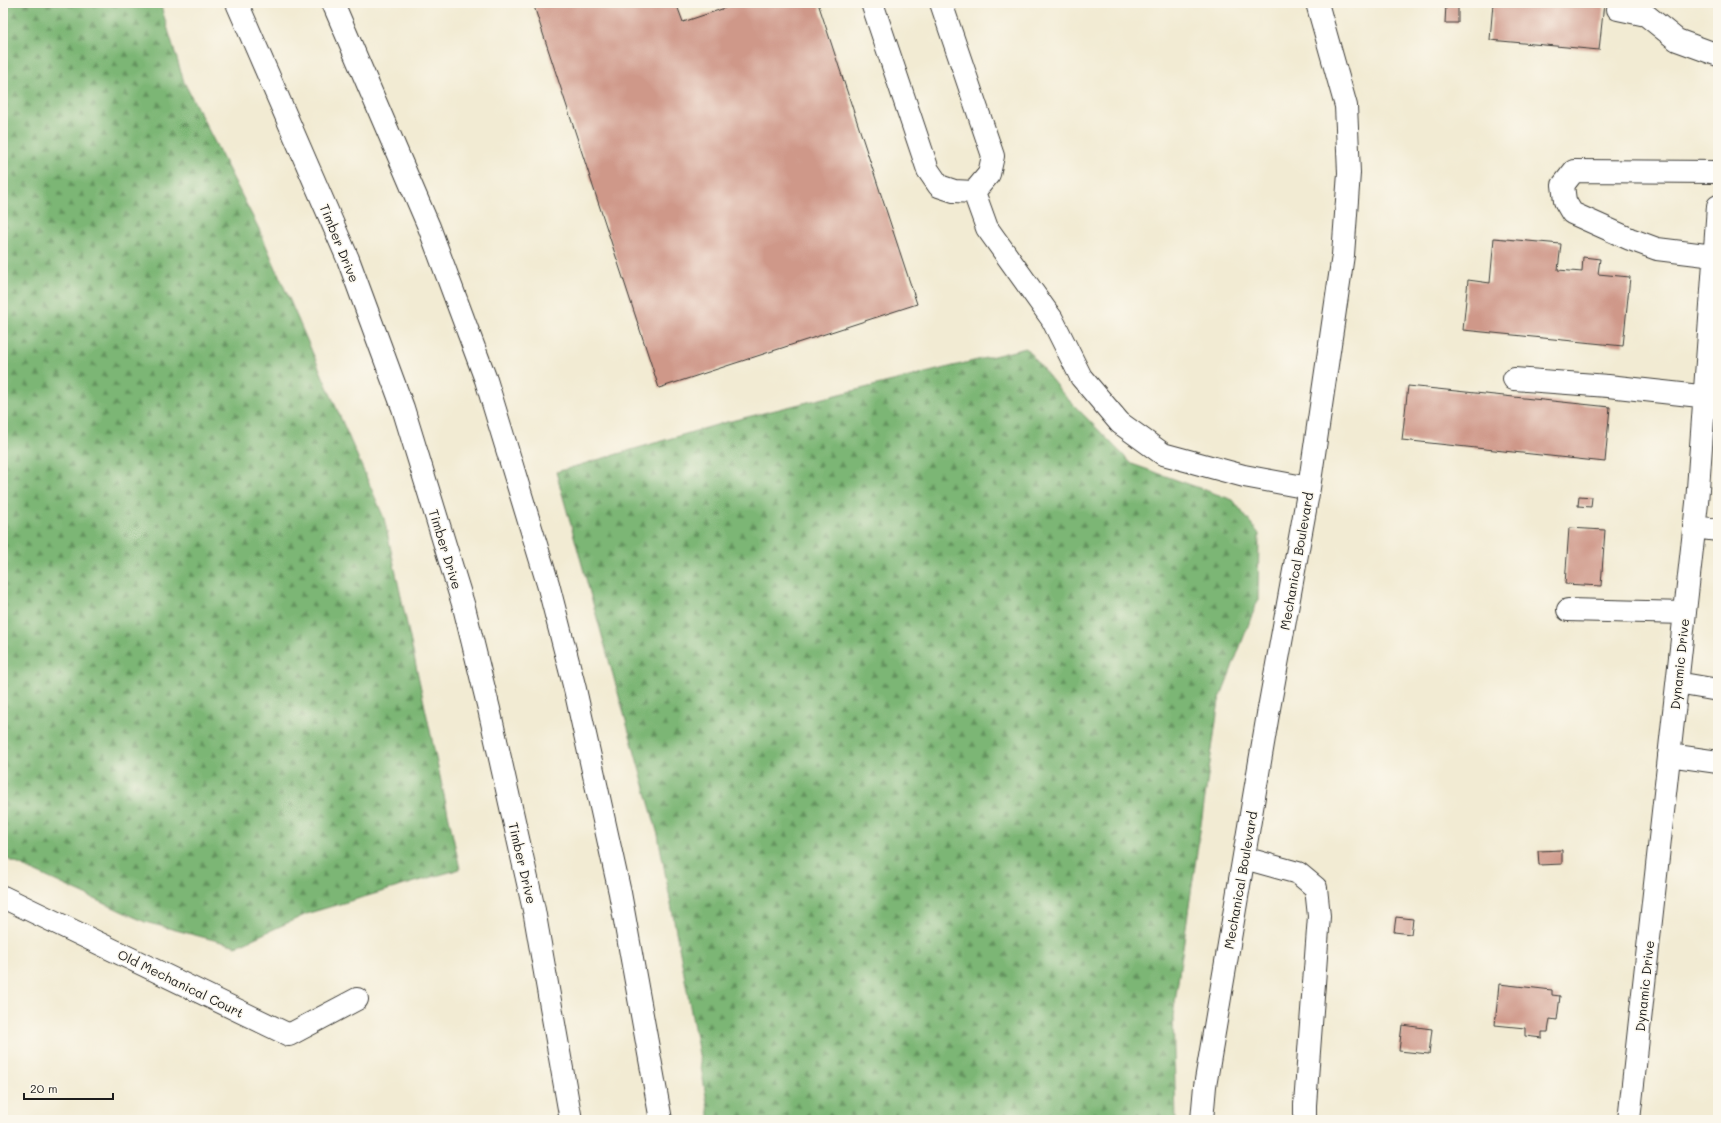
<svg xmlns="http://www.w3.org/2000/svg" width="1721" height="1123" viewBox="0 0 1721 1123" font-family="Mali,sans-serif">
<defs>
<pattern id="forest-firs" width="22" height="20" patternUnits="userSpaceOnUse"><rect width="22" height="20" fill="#7bb674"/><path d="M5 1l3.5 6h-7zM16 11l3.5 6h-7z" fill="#64935e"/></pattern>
</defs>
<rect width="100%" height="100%" fill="#fbf7ec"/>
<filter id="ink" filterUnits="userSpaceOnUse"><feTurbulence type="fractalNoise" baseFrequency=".025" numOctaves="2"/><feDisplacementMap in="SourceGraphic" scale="8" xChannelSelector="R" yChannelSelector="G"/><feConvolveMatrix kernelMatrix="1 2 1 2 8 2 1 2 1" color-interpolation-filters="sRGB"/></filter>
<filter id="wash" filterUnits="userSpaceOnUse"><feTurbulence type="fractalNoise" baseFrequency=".012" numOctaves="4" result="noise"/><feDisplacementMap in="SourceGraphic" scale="16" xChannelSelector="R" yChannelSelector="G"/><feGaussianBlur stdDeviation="0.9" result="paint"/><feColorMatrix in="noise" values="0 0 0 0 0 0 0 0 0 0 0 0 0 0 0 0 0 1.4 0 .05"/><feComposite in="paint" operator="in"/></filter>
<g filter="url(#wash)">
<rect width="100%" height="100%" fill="#f2ebd3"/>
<path fill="url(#forest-firs)" stroke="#4c6948" d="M 3,3 L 160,3 L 184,82 L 259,229 L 384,518 L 460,869 L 309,913 L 237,946 L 145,922 L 3,857 Z
M 1026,348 L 1063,394 L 1132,464 L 1233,500 L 1259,534 L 1258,600 L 1219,701 L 1173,1016 L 1176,1120 L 710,1120 L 698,1049 L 658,835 L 556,472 L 723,423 Z"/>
<g id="blocks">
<path fill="#cf9889" d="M 533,3 L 676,3 L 683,22 L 740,3 L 818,3 L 917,304 L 659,388 Z
M 1493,3 L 1604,3 L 1599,50 L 1490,40 Z
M 1446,4 L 1458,5 L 1458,23 L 1445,23 Z
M 1494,238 L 1561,244 L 1558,270 L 1582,272 L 1583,257 L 1600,259 L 1598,274 L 1630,277 L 1623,346 L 1463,330 L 1468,280 L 1490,283 Z
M 1408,386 L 1610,407 L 1605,462 L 1402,440 Z
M 1579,496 L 1592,497 L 1591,507 L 1578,506 Z
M 1569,528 L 1605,530 L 1601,586 L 1565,584 Z
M 1562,850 L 1562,864 L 1539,865 L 1538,851 Z
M 1396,917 L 1413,919 L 1411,934 L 1394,932 Z
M 1499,984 L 1552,990 L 1552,995 L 1560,996 L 1557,1020 L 1550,1019 L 1548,1032 L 1542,1032 L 1542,1038 L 1525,1036 L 1525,1028 L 1495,1025 Z
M 1402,1025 L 1432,1029 L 1429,1054 L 1399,1051 Z"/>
</g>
</g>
<g filter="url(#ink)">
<use href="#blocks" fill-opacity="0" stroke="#3c3b37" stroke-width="1"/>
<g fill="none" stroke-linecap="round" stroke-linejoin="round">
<g stroke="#3c3b37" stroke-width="24">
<path id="minor" d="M 872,3 L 928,170 L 939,186 L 954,191 L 974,192
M 941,3 L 993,156 L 989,174 L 974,192
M 1618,9 L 1646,15 L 1677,40 L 1718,55
M 974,192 L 987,228 L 1052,319 L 1081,377 L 1120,423 L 1163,454 L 1244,476 L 1309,488
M 1714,256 L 1657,249 L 1630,239 L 1572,213 L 1565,201 L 1563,185 L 1574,171 L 1718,172
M 1514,379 L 1608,386 L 1718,398
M 1694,527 L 1718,530
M 1568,610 L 1685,613
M 1677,683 L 1718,690
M 1669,755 L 1718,762
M 1244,858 L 1298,873 L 1316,888 L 1319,916 L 1305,1105 L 1305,1120
M 3,897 L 289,1035 L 357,999
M 1202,1120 L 1205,1086 L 1268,714 L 1309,488 L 1343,255 L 1349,173 L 1346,106 L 1317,3
M 1629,1120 L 1697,503 L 1718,206"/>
</g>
<g stroke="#3c3b37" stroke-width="24">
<path id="major" d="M 237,3 L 348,259 L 403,408 L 464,607 L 489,709 L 534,910 L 571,1120
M 333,3 L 429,227 L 486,380 L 548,584 L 575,689 L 620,893 L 661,1120"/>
</g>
<use href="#minor" stroke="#fff" stroke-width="22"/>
<use href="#major" stroke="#fff" stroke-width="22"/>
</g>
</g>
<g text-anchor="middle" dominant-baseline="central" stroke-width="3" stroke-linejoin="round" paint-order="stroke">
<g font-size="13" fill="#1c1c1c" stroke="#fbf7ec">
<text transform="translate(340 243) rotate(68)">Timber Drive</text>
<text transform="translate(446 549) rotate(73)">Timber Drive</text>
<text transform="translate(1296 561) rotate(-80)">Mechanical Boulevard</text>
<text transform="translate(1679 664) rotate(-84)">Dynamic Drive</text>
<text transform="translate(523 863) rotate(77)">Timber Drive</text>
<text transform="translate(1240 880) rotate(-80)">Mechanical Boulevard</text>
<text transform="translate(181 983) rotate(26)">Old Mechanical Court</text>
<text transform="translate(1644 986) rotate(-84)">Dynamic Drive</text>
</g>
</g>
<rect width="1721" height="1123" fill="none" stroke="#fbf7ec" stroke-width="16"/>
<path d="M24 1093v6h89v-6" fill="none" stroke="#1c1c1c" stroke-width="2"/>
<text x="30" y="1093" font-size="12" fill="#1c1c1c" stroke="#fbf7ec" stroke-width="3" paint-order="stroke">20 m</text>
</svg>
